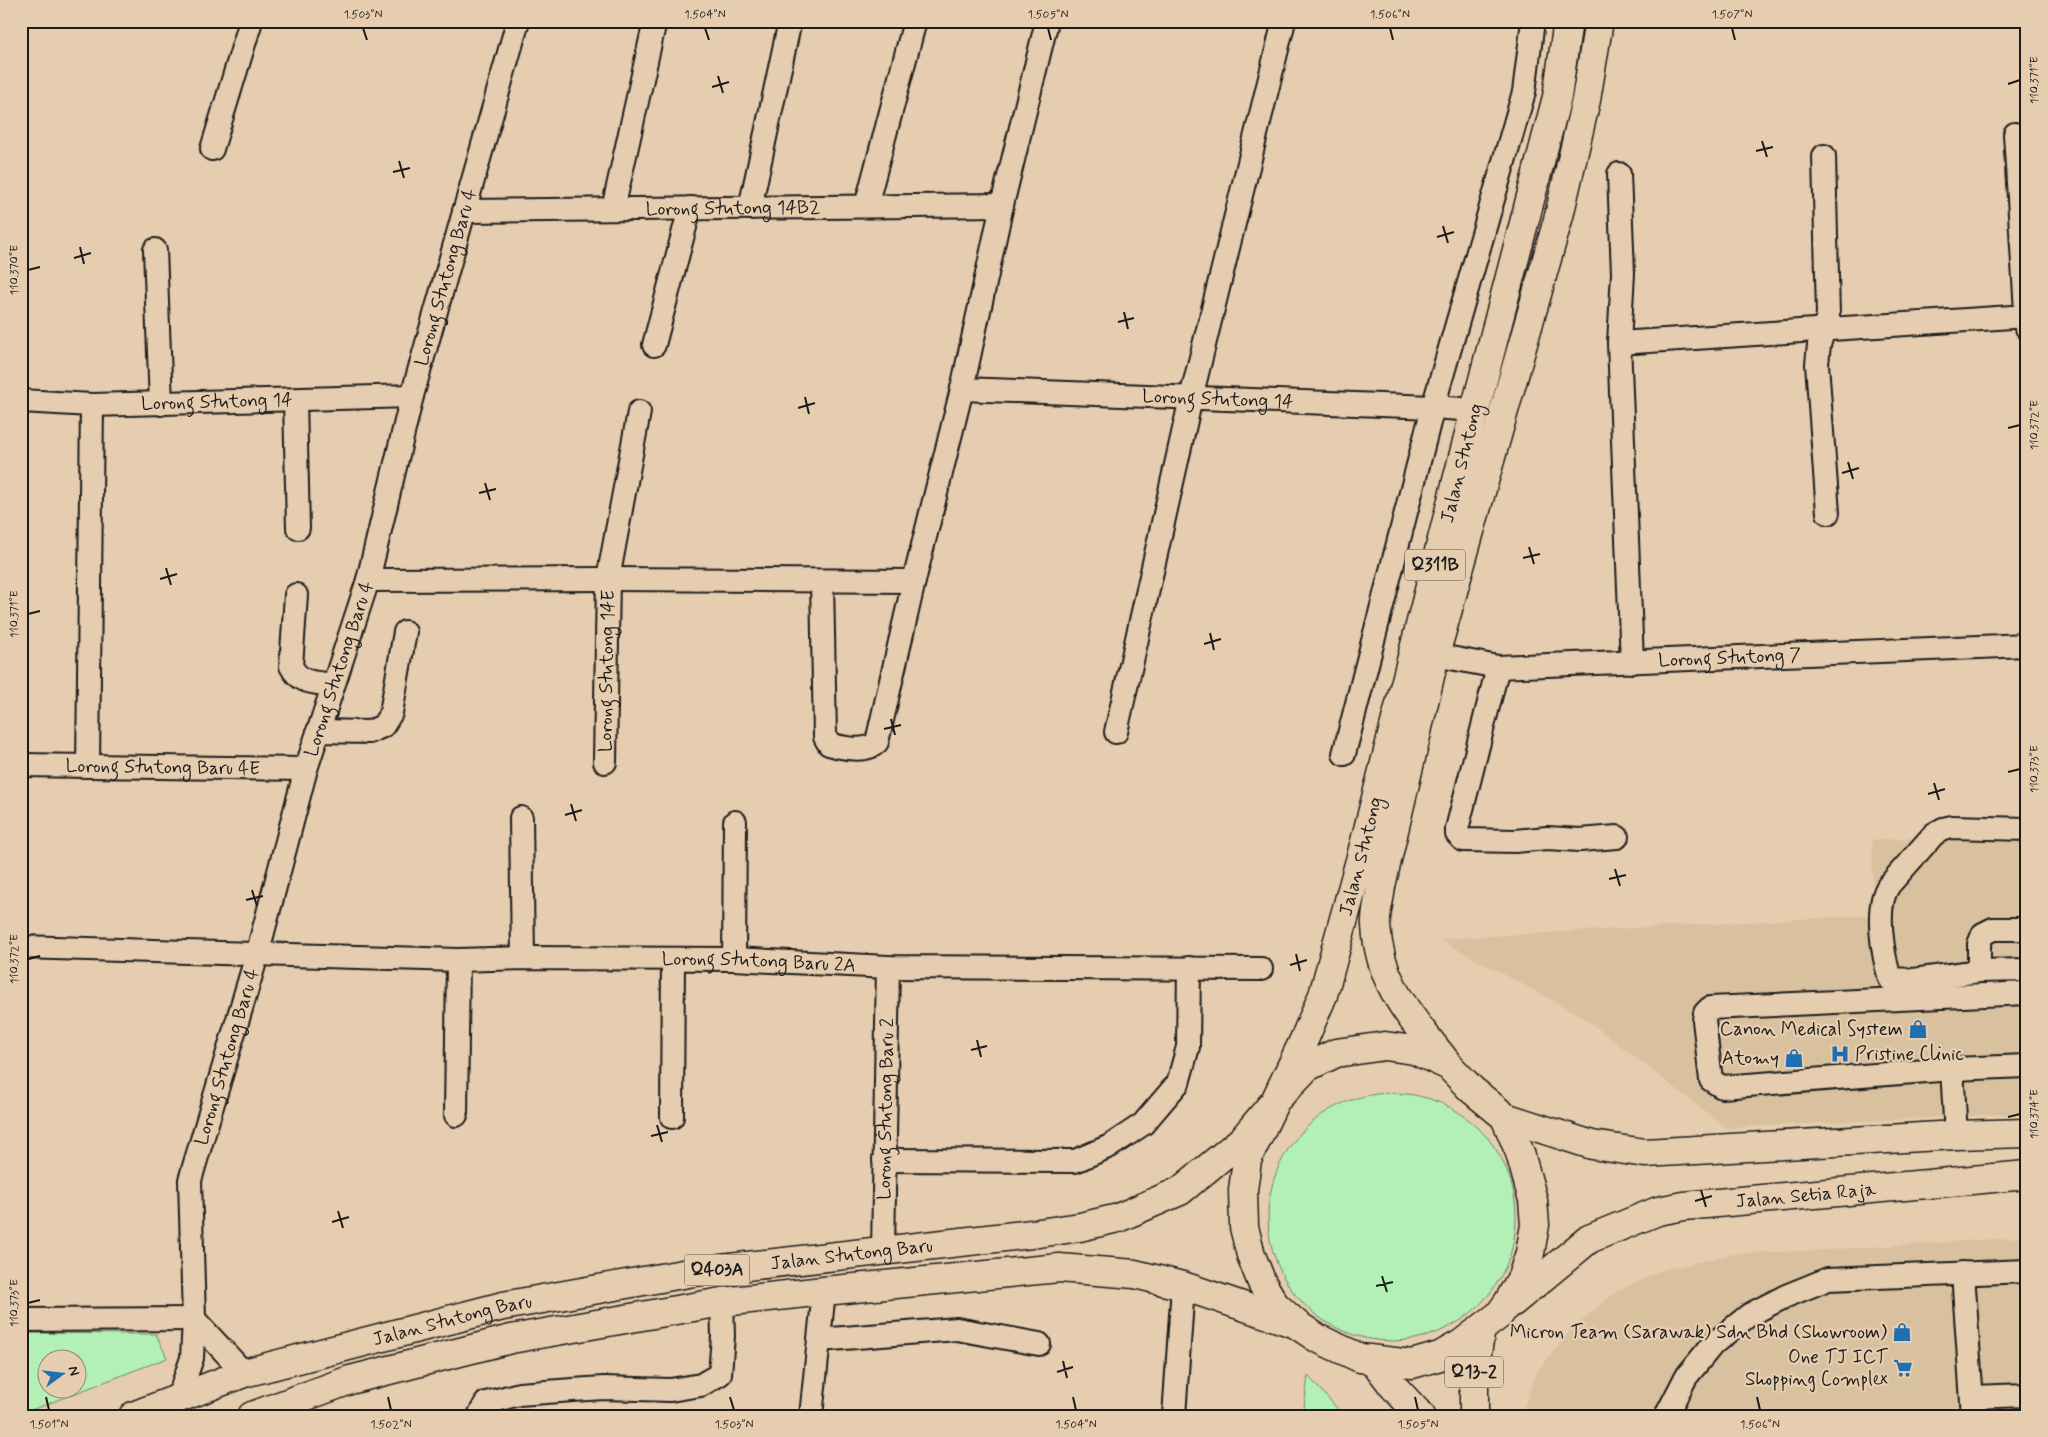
<svg xmlns="http://www.w3.org/2000/svg" width="2048" height="1437" viewBox="0 0 2048 1437" font-family="Mynerve,sans-serif">
<rect width="100%" height="100%" fill="#e7cdaf"/>
<filter id="ink" filterUnits="userSpaceOnUse"><feTurbulence type="fractalNoise" baseFrequency=".02" numOctaves="2"/><feDisplacementMap in="SourceGraphic" scale="10" xChannelSelector="R" yChannelSelector="G"/><feConvolveMatrix kernelMatrix="1 2 1 2 8 2 1 2 1" color-interpolation-filters="sRGB"/></filter>
<g filter="url(#ink)">
<path fill="#d9c19f" d="M 2027,833 L 2027,1113 L 1726,1128 L 1583,1017 L 1438,939 L 1873,915 L 1872,840 Z
M 2027,1237 L 2027,1416 L 1524,1416 L 1523,1409 L 1537,1372 L 1570,1331 L 1617,1291 L 1662,1270 L 1738,1253 L 1807,1251 Z"/>
<path fill="#b2f0b6" stroke="#678669" fill-rule="evenodd" d="M1268 1217a124 124 0 1 1 248 0a124 124 0 1 1-248 0Z
M 21,1333 L 156,1334 L 167,1358 L 21,1414 ZM 48,1360 L 78,1360 L 78,1390 L 48,1390 Z
M 1308,1376 L 1344,1416 L 1303,1416 Z"/>
<g fill="none" stroke-linecap="round" stroke-linejoin="round">
<g stroke="#1c1c1c" stroke-width="26">
<g id="minor">
<path d="M 2015,134 L 2027,328"/>
<path d="M 212,149 L 251,21"/>
<path d="M 1824,156 L 1828,315 L 1819,345 L 1817,364 L 1828,513"/>
<path d="M 1619,174 L 1623,273 L 1619,343 L 1632,662"/>
<path d="M 866,206 L 915,21"/>
<path d="M 750,208 L 790,21"/>
<path d="M 613,209 L 655,21"/>
<path id="s1" d="M 464,211 L 1002,205"/>
<path d="M 155,250 L 161,404"/>
<path d="M 1619,343 L 2027,316"/>
<path d="M 654,345 L 690,208"/>
<path id="s2" d="M 962,389 L 1433,407 L 1475,410"/>
<path d="M 295,400 L 298,528"/>
<path id="s3" d="M 21,401 L 92,405 L 412,396"/>
<path d="M 368,580 L 608,579 L 914,581"/>
<path d="M 822,581 L 825,737 L 829,744 C 842,748 867,753 877,742 L 914,581 L 962,389 L 1002,205 L 1047,21"/>
<path d="M 296,595 L 291,666 C 300,684 314,682 333,685"/>
<path id="s4" d="M 1435,655 L 1498,667 L 2027,645"/>
<path d="M 1498,667 L 1457,829 L 1457,834 L 1463,840 L 1515,841 L 1547,838 L 1580,840 L 1617,837"/>
<path d="M 318,731 L 369,732 L 383,726 L 391,713 L 405,632"/>
<path d="M 1116,732 L 1191,398 L 1284,21"/>
<path d="M 1344,754 L 1433,407 L 1524,92 L 1533,21"/>
<path id="s5" d="M 605,762 L 608,579 L 639,412"/>
<path id="s6" d="M 21,765 L 306,769"/>
<path d="M 88,766 L 92,405"/>
<path d="M 521,818 L 523,958"/>
<path d="M 2027,829 L 1952,827 L 1943,829 L 1934,834 L 1889,885 C 1874,906 1883,955 1890,979 L 1914,980 L 1979,971 L 2027,970"/>
<path id="s7" d="M 21,947 L 458,960 L 523,958 L 734,959 L 888,967 L 1261,969"/>
<path d="M 734,959 L 735,822"/>
<path d="M 1979,971 L 1979,944 L 1983,934 L 1993,929 L 2027,929"/>
<path d="M 2027,993 L 1710,1008 L 1705,1013 L 1704,1020 L 1711,1080 L 1722,1087 L 1952,1069 L 2027,1066"/>
<path d="M 1952,1069 L 1956,1135"/>
<path d="M 456,1115 L 458,960"/>
<path d="M 672,1117 L 673,959"/>
<path d="M 884,1160 L 1075,1161 L 1110,1146 L 1143,1124 L 1178,1083 L 1188,1047 L 1189,968"/>
<path id="s8" d="M 883,1250 L 888,967"/>
<path d="M 1963,1273 L 1973,1416"/>
<path d="M 194,1319 L 244,1373"/>
<path d="M 21,1320 L 194,1319"/>
<path d="M 819,1340 L 957,1329 L 1039,1344"/>
<path d="M 1972,1397 L 2027,1395"/>
<path id="s9" d="M 169,1402 L 180,1393 L 192,1358 L 194,1319 L 190,1180 L 257,955 L 306,769 L 368,580 L 412,396 L 518,21"/>
<path d="M 479,1416 L 486,1403 L 519,1394 L 573,1390 L 604,1388 L 670,1390 L 701,1385 L 720,1374 L 723,1336 L 722,1302"/>
<path d="M 811,1416 L 824,1291"/>
<path d="M 1174,1416 L 1183,1286"/>
<path d="M 1666,1416 L 1686,1377 L 1713,1344 L 1749,1315 L 1786,1296 L 1828,1279 L 2027,1271"/>
</g>
</g>
<g stroke="#1c1c1c" stroke-width="31">
<g id="major">
<path d="M 1447,1063 C 1412,1018 1379,985 1376,925 C 1375,912 1380,899 1381,886 L 1435,655 L 1559,216 L 1586,100 L 1599,21"/>
<path d="M 1505,1117 L 1592,1145 L 1645,1153 L 1956,1135 L 2027,1133"/>
<path id="s10" d="M 1513,1302 L 1589,1239 L 1658,1211 L 1684,1206 L 2027,1175"/>
<path d="M 1374,1361 L 1394,1387 L 1421,1416"/>
<path id="s11" d="M 133,1416 L 244,1373 L 503,1306 L 694,1272 L 1032,1234 L 1080,1227 L 1118,1218 L 1180,1191 L 1243,1139 L 1275,1101 L 1307,1067 L 1336,1053 L 1385,1046 L 1414,1050 L 1449,1066 L 1471,1089 L 1505,1117 L 1520,1153 L 1533,1200 L 1535,1225 L 1530,1253 L 1522,1277 L 1509,1301 L 1499,1315 L 1461,1344 L 1440,1356 L 1412,1364 L 1360,1358 L 1317,1338 L 1296,1324 L 1275,1305 L 1262,1283 L 1251,1255 L 1244,1227 L 1243,1190 L 1247,1160 L 1303,1042 L 1323,995 L 1362,853 L 1475,410 L 1557,97 L 1568,21"/>
<path d="M 252,1416 L 350,1380 L 511,1339 L 722,1302 L 824,1291 L 1059,1268 L 1135,1274 L 1183,1286 L 1290,1322"/>
<path d="M 1474,1416 L 1474,1371 L 1481,1329"/>
</g>
</g>
<use href="#minor" stroke="#e7cdaf" stroke-width="22"/>
<use href="#major" stroke="#e7cdaf" stroke-width="28"/>
</g>
</g>
<path fill="none" stroke="#1c1c1c" stroke-width="2" d="M 363,28 L 367,40M 705,28 L 709,40M 1048,28 L 1051,40M 1390,28 L 1393,40M 1732,28 L 1735,40M 718,76 L 723,93M 2008,84 L 2020,80M 712,87 L 729,82M 1762,141 L 1767,157M 1756,151 L 1773,147M 399,161 L 404,178M 393,172 L 410,168M 1443,226 L 1448,243M 1437,237 L 1454,232M 80,247 L 84,264M 74,258 L 91,253M 28,270 L 40,267M 1124,312 L 1128,329M 1118,322 L 1134,318M 805,397 L 809,414M 798,408 L 815,403M 2008,428 L 2020,425M 1848,462 L 1853,479M 1842,473 L 1859,468M 485,483 L 490,500M 479,493 L 496,489M 1529,547 L 1534,564M 1523,558 L 1540,554M 166,568 L 171,585M 160,579 L 177,574M 28,614 L 40,611M 1210,633 L 1214,650M 1204,644 L 1221,639M 891,719 L 895,735M 884,729 L 901,725M 2008,772 L 2020,769M 1934,783 L 1939,800M 1928,794 L 1945,789M 571,804 L 576,821M 565,815 L 582,810M 1615,869 L 1620,886M 1609,879 L 1626,875M 252,890 L 257,906M 246,900 L 263,896M 1296,954 L 1300,971M 28,959 L 40,956M 1290,965 L 1307,960M 977,1040 L 981,1057M 971,1050 L 987,1046M 2008,1117 L 2020,1114M 657,1125 L 662,1142M 651,1136 L 668,1132M 1701,1190 L 1706,1207M 1695,1201 L 1712,1196M 338,1211 L 343,1228M 332,1222 L 349,1217M 1382,1276 L 1387,1292M 1376,1286 L 1393,1282M 28,1303 L 40,1300M 1063,1361 L 1067,1378M 1057,1372 L 1073,1367M 46,1397 L 49,1410M 388,1397 L 391,1410M 730,1397 L 734,1410M 1073,1397 L 1076,1410M 1415,1397 L 1418,1410M 1757,1397 L 1760,1410"/>
<defs>
<g id="shop-bare" transform="scale(1.5)"><path d="M-5-2.5h2.3a2.7 3.5 0 0 1 5.4 0H5L5.5 6h-11ZM-1.5-2.5h3a1.5 2.3 0 0 0-3 0Z" fill="#1f6fb2" stroke="#e7cdaf" stroke-width="2.5" paint-order="stroke"/></g>
<g id="hospital-bare" transform="scale(1.5)"><path d="M-5-5h3v3.5h4V-5h3V5h-3V1.5h-4V5h-3Z" fill="#1f6fb2" stroke="#e7cdaf" stroke-width="2.5" paint-order="stroke"/></g>
<g id="supermarket-bare" transform="scale(1.5)"><path d="M-6-5.5h2.5l.6 2H6L4.5 2H-2.5L-4.4-4H-6ZM-1.5 3.2a1.3 1.3 0 1 0 .1 0ZM3 3.2a1.3 1.3 0 1 0 .1 0Z" fill="#1f6fb2" stroke="#e7cdaf" stroke-width="2.5" paint-order="stroke"/></g>
</defs>
<g fill-rule="evenodd">
<use href="#shop-bare" x="1918" y="1029"/>
<use href="#hospital-bare" x="1840" y="1054"/>
<use href="#shop-bare" x="1794" y="1058"/>
<use href="#shop-bare" x="1902" y="1332"/>
<use href="#supermarket-bare" x="1903" y="1368"/>
</g>
<g text-anchor="middle" dominant-baseline="central" stroke-width="4.5" stroke-linejoin="round" paint-order="stroke">
<g fill="#e7cdaf" stroke="#595148" stroke-width="1">
<rect x="1405" y="549.5" width="60" height="31" rx="4"/>
<rect x="684.5" y="1254.5" width="65" height="31" rx="4"/>
<rect x="1445" y="1356.5" width="58" height="31" rx="4"/>
</g>
<g font-size="18" font-weight="bold" fill="#1c1c1c">
<text x="1435" y="565">Q311B</text>
<text x="717" y="1270">Q403A</text>
<text x="1474" y="1372">Q13-2</text>
</g>
<g font-size="19" fill="#1c1c1c" stroke="#e7cdaf">
<text stroke="none"><textPath href="#s1" startOffset="269">Lorong Stutong 14B2</textPath></text>
<text stroke="none"><textPath href="#s9" startOffset="1168">Lorong Stutong Baru 4</textPath></text>
<text stroke="none"><textPath href="#s2" startOffset="256">Lorong Stutong 14</textPath></text>
<text stroke="none"><textPath href="#s3" startOffset="196">Lorong Stutong 14</textPath></text>
<text stroke="none"><textPath href="#s11" startOffset="2828">Jalan Stutong</textPath></text>
<text stroke="none"><textPath href="#s4" startOffset="296">Lorong Stutong 7</textPath></text>
<text stroke="none"><textPath href="#s9" startOffset="762">Lorong Stutong Baru 4</textPath></text>
<text stroke="none"><textPath href="#s5" startOffset="91">Lorong Stutong 14E</textPath></text>
<text stroke="none"><textPath href="#s6" startOffset="142">Lorong Stutong Baru 4E</textPath></text>
<text stroke="none"><textPath href="#s11" startOffset="2422">Jalan Stutong</textPath></text>
<text stroke="none"><textPath href="#s7" startOffset="738">Lorong Stutong Baru 2A</textPath></text>
<text stroke="none"><textPath href="#s9" startOffset="358">Lorong Stutong Baru 4</textPath></text>
<text stroke="none"><textPath href="#s8" startOffset="141">Lorong Stutong Baru 2</textPath></text>
<text stroke="none"><textPath href="#s10" startOffset="322">Jalan Setia Raja</textPath></text>
<text stroke="none"><textPath href="#s11" startOffset="739">Jalan Stutong Baru</textPath></text>
<text stroke="none"><textPath href="#s11" startOffset="334">Jalan Stutong Baru</textPath></text>
</g>
<g font-size="19" fill="#1c1c1c" stroke="#e7cdaf" text-anchor="end">
<text x="1903" y="1029">Canon Medical System</text>
<text x="1855" y="1054" text-anchor="start">Pristine Clinic</text>
<text x="1779" y="1058">Atomy</text>
<text x="1887" y="1332">Micron Team (Sarawak) Sdn Bhd (Showroom)</text>
<text x="1888" y="1357">One TJ ICT<tspan x="1888" dy="22">Shopping Complex</tspan></text>
</g>
</g>
<rect width="2048" height="1437" fill="none" stroke="#e7cdaf" stroke-width="55"/>
<g transform="translate(62 1374) rotate(75)"><circle r="24" fill="#e7cdaf" stroke="#968674"/>
<path d="M0-4L9 19L0 12L-9 19Z" fill="#1f6fb2"/>
<text y="-8" font-size="14" font-weight="bold" text-anchor="middle" fill="#1c1c1c">N</text>
</g>
<rect x="28" y="28" width="1992" height="1382" fill="none" stroke="#1c1c1c" stroke-width="2"/>
<g font-size="12" text-anchor="middle" fill="#1c1c1c">
<text x="363" y="18">1.503°N</text>
<text x="705" y="18">1.504°N</text>
<text x="1048" y="18">1.505°N</text>
<text x="1390" y="18">1.506°N</text>
<text x="1732" y="18">1.507°N</text>
<text transform="translate(2034 80) rotate(-90)" y="4">110.371°E</text>
<text transform="translate(14 270) rotate(-90)" y="4">110.370°E</text>
<text transform="translate(2034 425) rotate(-90)" y="4">110.372°E</text>
<text transform="translate(14 614) rotate(-90)" y="4">110.371°E</text>
<text transform="translate(2034 769) rotate(-90)" y="4">110.373°E</text>
<text transform="translate(14 959) rotate(-90)" y="4">110.372°E</text>
<text transform="translate(2034 1114) rotate(-90)" y="4">110.374°E</text>
<text transform="translate(14 1303) rotate(-90)" y="4">110.373°E</text>
<text x="49" y="1428">1.501°N</text>
<text x="391" y="1428">1.502°N</text>
<text x="734" y="1428">1.503°N</text>
<text x="1076" y="1428">1.504°N</text>
<text x="1418" y="1428">1.505°N</text>
<text x="1760" y="1428">1.506°N</text>
</g>
</svg>
